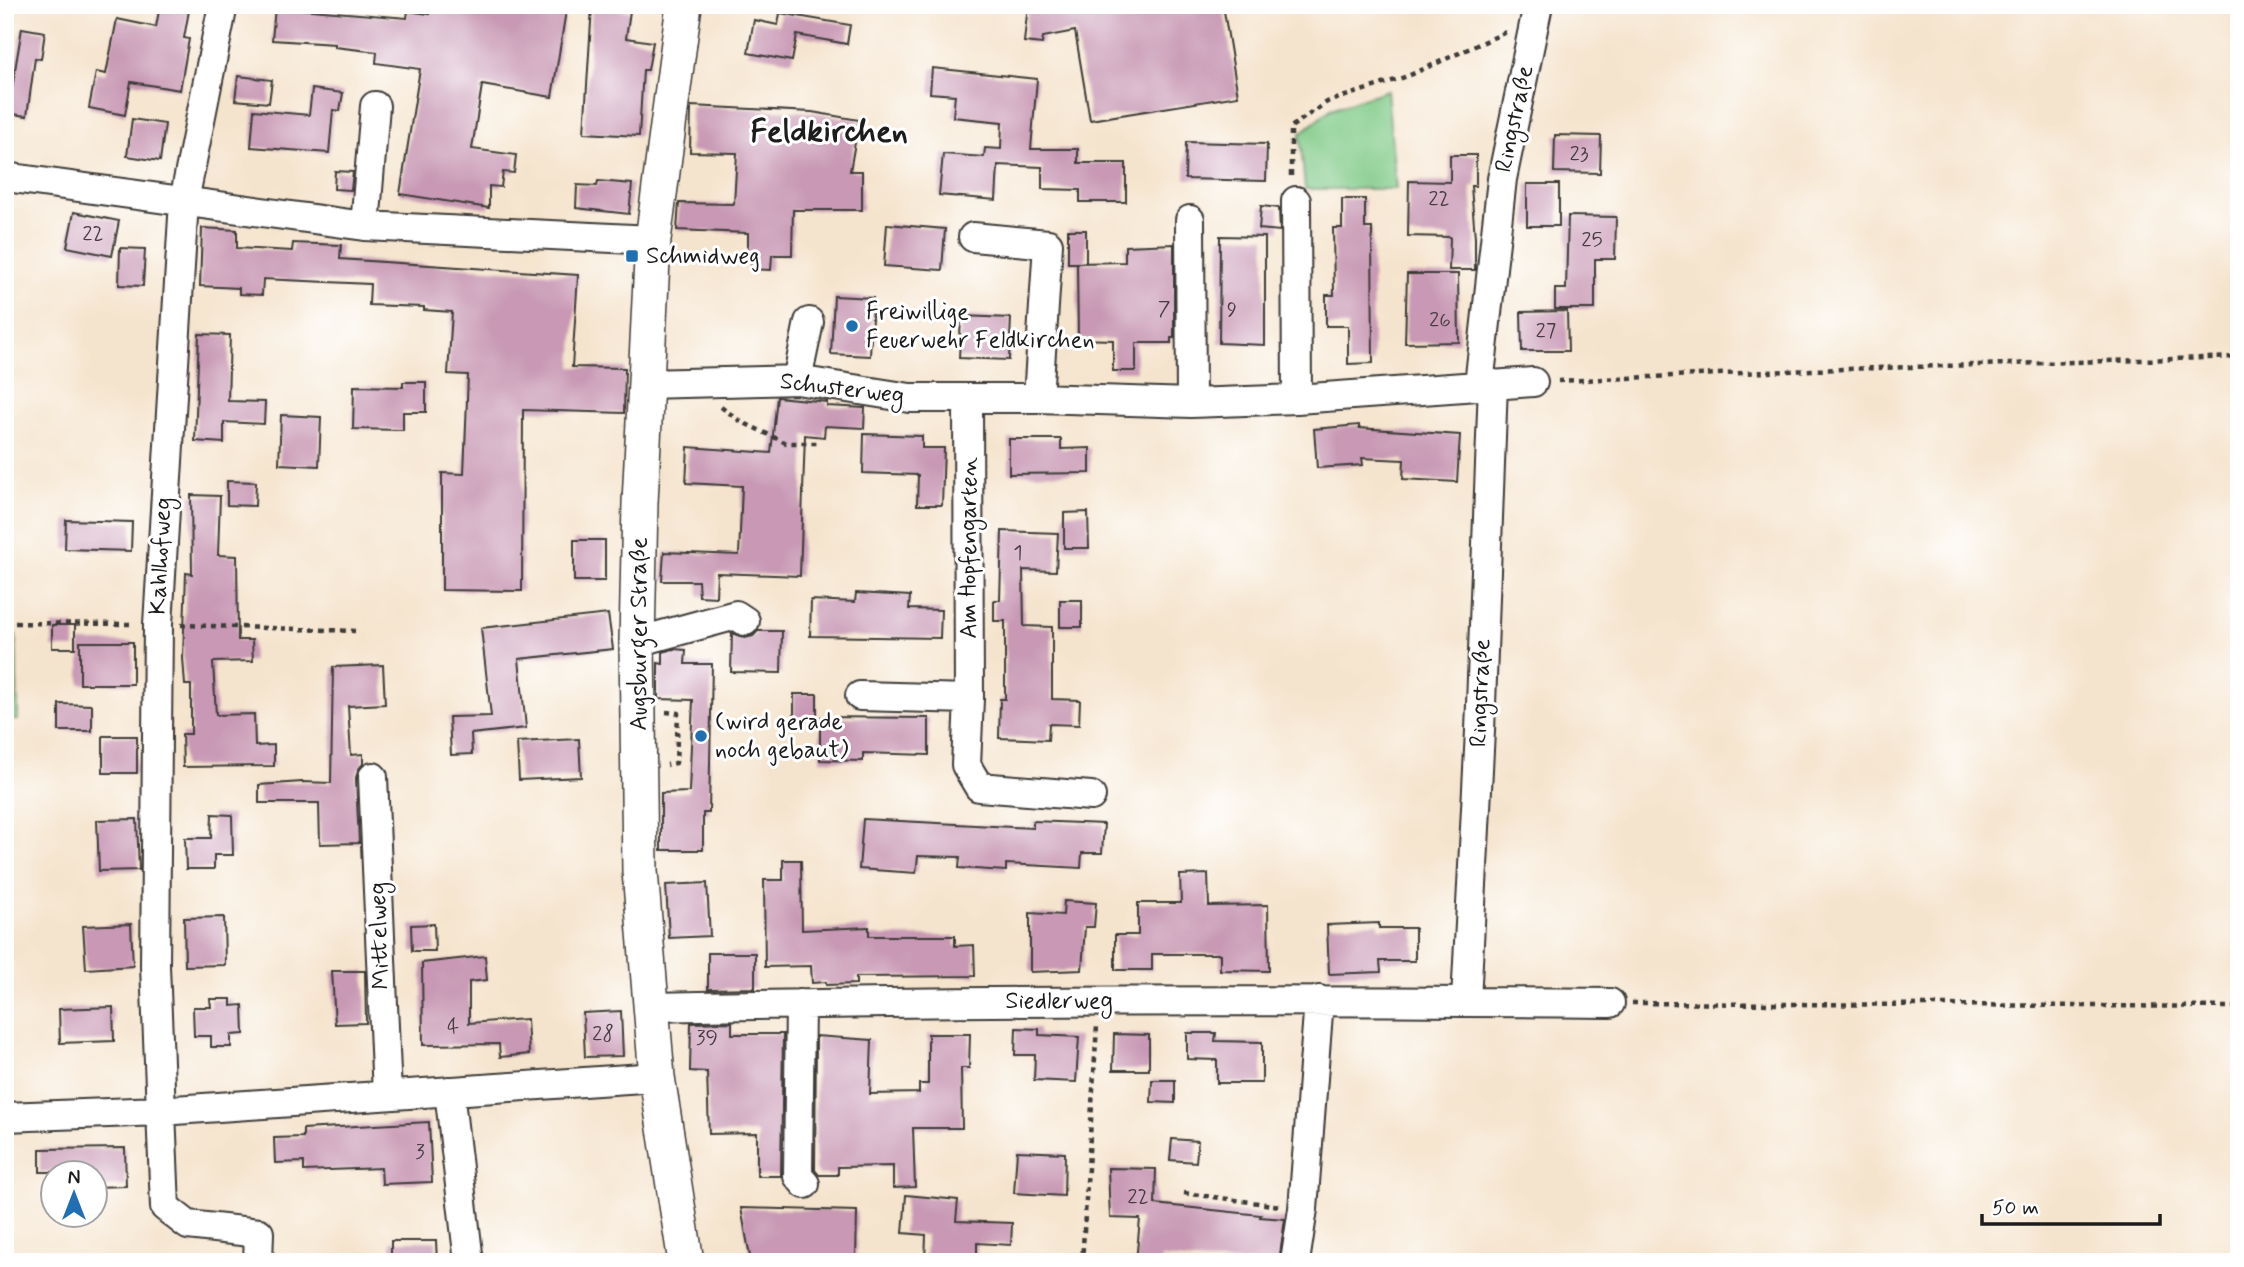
<svg xmlns="http://www.w3.org/2000/svg" width="2244" height="1267" viewBox="0 0 2244 1267" font-family="Mynerve,sans-serif">
<rect width="100%" height="100%" fill="#fff"/>
<filter id="ink" filterUnits="userSpaceOnUse"><feTurbulence type="fractalNoise" baseFrequency=".0143" numOctaves="2"/><feDisplacementMap in="SourceGraphic" scale="14" xChannelSelector="R" yChannelSelector="G"/><feConvolveMatrix kernelMatrix="1 2 1 2 8 2 1 2 1" color-interpolation-filters="sRGB"/></filter>
<filter id="wash" filterUnits="userSpaceOnUse"><feTurbulence type="fractalNoise" baseFrequency=".00686" numOctaves="4" result="noise"/><feDisplacementMap in="SourceGraphic" scale="28" xChannelSelector="R" yChannelSelector="G"/><feGaussianBlur stdDeviation="1.57" result="paint"/><feColorMatrix in="noise" values="0 0 0 0 0 0 0 0 0 0 0 0 0 0 0 0 0 1.4 0 .05"/><feComposite in="paint" operator="in"/></filter>
<g filter="url(#wash)">
<rect width="100%" height="100%" fill="#f5e4cd"/>
<path fill="#7fc986" stroke="#4e7251" stroke-width="2" d="M 1387,90 L 1396,189 L 1305,189 L 1300,134 L 1331,109 Z
M 5,635 L 16,635 L 18,720 L 5,720 Z"/>
<g id="blocks">
<path fill="#c898b4" d="M 160,5 L 190,5 L 184,38 L 189,39 L 180,90 L 131,82 L 125,115 L 89,108 L 96,72 L 106,74 L 117,19 L 156,27 Z
M 448,5 L 567,5 L 552,97 L 482,85 L 472,149 L 516,155 L 514,173 L 503,172 L 501,187 L 489,186 L 489,208 L 400,194 L 420,69 L 376,63 L 377,52 L 335,47 L 335,44 L 272,40 L 275,7 L 407,18 L 408,11 L 429,14 L 430,8 L 447,11 Z
M 1028,5 L 1223,5 L 1238,96 L 1090,120 L 1075,31 L 1043,37 L 1042,44 L 1024,42 Z
M 592,6 L 630,11 L 626,38 L 653,42 L 648,70 L 643,70 L 639,136 L 584,133 Z
M 780,13 L 850,25 L 847,44 L 797,35 L 792,61 L 748,53 L 754,20 L 778,25 Z
M 22,28 L 45,32 L 41,59 L 35,58 L 27,116 L 5,113 L 5,87 L 12,88 Z
M 932,68 L 1037,79 L 1031,149 L 1078,149 L 1078,163 L 1126,163 L 1126,202 L 1080,202 L 1080,190 L 1042,189 L 1042,167 L 998,165 L 996,200 L 939,195 L 943,154 L 984,157 L 985,148 L 1001,149 L 1002,122 L 953,117 L 955,95 L 930,93 Z
M 238,76 L 272,80 L 269,103 L 235,100 Z
M 312,89 L 343,93 L 340,111 L 333,110 L 329,153 L 251,147 L 254,110 L 309,115 Z
M 691,106 L 812,112 L 859,120 L 850,171 L 862,171 L 862,210 L 793,210 L 792,255 L 772,255 L 771,270 L 751,269 L 751,255 L 748,255 L 748,233 L 677,230 L 679,203 L 734,204 L 737,153 L 690,152 Z
M 132,119 L 165,124 L 160,161 L 127,156 Z
M 1555,135 L 1601,136 L 1600,173 L 1554,172 Z
M 1186,142 L 1267,144 L 1266,181 L 1185,179 Z
M 1450,155 L 1476,155 L 1476,186 L 1471,186 L 1475,238 L 1475,270 L 1449,270 L 1450,237 L 1408,236 L 1409,181 L 1450,182 Z
M 335,171 L 353,172 L 351,190 L 334,189 Z
M 598,181 L 632,184 L 629,214 L 576,208 L 577,185 L 597,186 Z
M 1527,184 L 1559,184 L 1559,226 L 1527,226 Z
M 1342,199 L 1365,199 L 1365,228 L 1372,228 L 1373,363 L 1348,364 L 1348,326 L 1326,326 L 1326,295 L 1334,295 L 1333,228 L 1342,228 Z
M 1261,206 L 1279,208 L 1280,231 L 1259,229 Z
M 74,212 L 119,221 L 112,256 L 67,247 Z
M 1568,216 L 1616,217 L 1615,259 L 1595,259 L 1595,309 L 1555,309 L 1555,289 L 1566,289 Z
M 887,224 L 945,229 L 942,270 L 884,266 Z
M 202,228 L 237,230 L 237,248 L 292,251 L 293,243 L 341,245 L 340,259 L 578,275 L 572,367 L 625,368 L 624,413 L 523,410 L 522,591 L 442,590 L 442,473 L 464,474 L 468,375 L 448,374 L 452,312 L 424,310 L 424,307 L 369,305 L 370,284 L 263,279 L 262,295 L 239,294 L 239,288 L 200,286 Z
M 1068,230 L 1086,230 L 1086,263 L 1068,263 Z
M 1220,236 L 1265,237 L 1265,345 L 1219,343 Z
M 1174,244 L 1174,338 L 1171,338 L 1171,343 L 1136,343 L 1136,371 L 1113,371 L 1113,340 L 1078,339 L 1077,263 L 1125,262 L 1125,246 Z
M 120,248 L 145,249 L 143,286 L 119,285 Z
M 1407,274 L 1458,274 L 1459,342 L 1405,343 Z
M 834,296 L 873,298 L 870,356 L 831,354 Z
M 1567,311 L 1568,351 L 1522,351 L 1521,312 Z
M 961,316 L 1011,318 L 1009,360 L 959,358 Z
M 199,334 L 230,335 L 228,401 L 265,402 L 264,424 L 224,422 L 224,443 L 195,441 Z
M 403,382 L 426,382 L 426,412 L 403,412 L 403,430 L 353,429 L 354,386 L 403,387 Z
M 777,397 L 827,402 L 827,406 L 865,408 L 864,428 L 825,426 L 824,437 L 805,435 L 800,576 L 717,573 L 716,597 L 699,596 L 698,581 L 662,581 L 664,552 L 739,555 L 742,486 L 686,483 L 688,447 L 771,453 Z
M 281,415 L 321,417 L 319,466 L 279,464 Z
M 1359,425 L 1359,428 L 1460,435 L 1457,482 L 1403,479 L 1404,460 L 1362,458 L 1363,465 L 1317,468 L 1314,429 Z
M 864,434 L 922,436 L 922,448 L 944,448 L 942,505 L 917,505 L 918,475 L 863,473 Z
M 1009,439 L 1061,439 L 1061,449 L 1090,448 L 1090,473 L 1009,474 Z
M 227,481 L 256,482 L 255,506 L 227,505 Z
M 191,495 L 220,496 L 218,555 L 237,556 L 238,640 L 252,640 L 253,661 L 213,662 L 216,715 L 254,714 L 255,746 L 274,745 L 274,766 L 183,767 L 182,734 L 191,734 L 191,685 L 185,685 L 183,658 L 186,573 L 192,574 Z
M 1088,512 L 1089,548 L 1064,548 L 1064,513 Z
M 66,520 L 132,522 L 131,551 L 65,549 Z
M 1002,531 L 1058,533 L 1056,571 L 1023,570 L 1024,626 L 1052,627 L 1052,699 L 1080,700 L 1079,725 L 1049,724 L 1048,740 L 999,738 L 1000,699 L 1005,699 L 1005,621 L 994,621 L 994,600 L 1000,600 Z
M 574,540 L 605,540 L 605,581 L 574,581 Z
M 856,593 L 910,596 L 909,609 L 941,610 L 940,638 L 810,636 L 811,600 L 855,602 Z
M 1060,600 L 1082,600 L 1082,627 L 1060,627 Z
M 608,614 L 613,649 L 519,659 L 526,728 L 471,734 L 472,754 L 451,755 L 449,717 L 491,716 L 481,628 Z
M 52,625 L 75,625 L 75,648 L 52,648 Z
M 758,631 L 782,631 L 781,673 L 731,672 L 732,633 L 745,638 L 753,636 Z
M 80,642 L 133,642 L 133,684 L 80,684 Z
M 673,649 L 686,650 L 685,664 L 712,664 L 709,813 L 703,813 L 703,850 L 661,850 L 661,793 L 689,792 L 693,700 L 658,699 L 658,663 L 663,664 L 663,652 Z
M 383,665 L 385,704 L 348,706 L 351,755 L 363,754 L 363,764 L 358,770 L 356,778 L 359,843 L 320,844 L 319,803 L 259,803 L 259,785 L 302,782 L 331,783 L 333,667 Z
M 794,694 L 817,694 L 817,718 L 794,718 Z
M 59,704 L 92,705 L 92,731 L 59,731 Z
M 820,717 L 929,718 L 929,755 L 863,753 L 863,761 L 820,760 Z
M 103,736 L 137,736 L 137,773 L 103,773 Z
M 579,739 L 581,777 L 519,780 L 517,742 Z
M 212,814 L 232,815 L 233,855 L 214,855 L 214,869 L 186,869 L 185,838 L 211,838 Z
M 137,819 L 139,870 L 99,871 L 97,820 Z
M 863,819 L 1033,828 L 1033,821 L 1104,824 L 1102,853 L 1082,853 L 1081,868 L 1006,864 L 1006,871 L 959,868 L 960,857 L 918,856 L 916,873 L 859,869 Z
M 783,860 L 801,860 L 802,930 L 869,927 L 869,936 L 955,936 L 955,946 L 974,945 L 975,976 L 856,977 L 856,984 L 826,985 L 826,982 L 812,983 L 811,966 L 765,967 L 764,880 L 783,880 Z
M 1208,874 L 1209,906 L 1268,905 L 1269,971 L 1220,970 L 1220,954 L 1152,954 L 1152,970 L 1115,970 L 1115,935 L 1138,935 L 1138,903 L 1181,903 L 1180,875 Z
M 707,883 L 710,936 L 669,938 L 666,885 Z
M 1064,901 L 1096,903 L 1094,927 L 1085,927 L 1082,970 L 1030,972 L 1030,913 L 1063,915 Z
M 224,917 L 225,965 L 185,966 L 184,918 Z
M 1379,923 L 1379,928 L 1415,928 L 1415,961 L 1380,961 L 1381,972 L 1329,974 L 1327,925 Z
M 131,924 L 133,966 L 86,969 L 83,926 Z
M 434,924 L 435,951 L 412,951 L 411,925 Z
M 708,953 L 755,953 L 755,988 L 708,989 Z
M 485,956 L 487,980 L 469,982 L 469,1023 L 527,1019 L 529,1054 L 500,1057 L 499,1044 L 423,1045 L 422,963 Z
M 332,971 L 365,971 L 366,1023 L 335,1024 Z
M 210,999 L 231,999 L 231,1006 L 243,1005 L 244,1034 L 231,1035 L 231,1047 L 211,1047 L 211,1036 L 194,1036 L 193,1007 L 211,1007 Z
M 113,1007 L 114,1041 L 60,1043 L 59,1009 Z
M 621,1011 L 623,1056 L 585,1057 L 583,1013 Z
M 732,1022 L 732,1034 L 783,1034 L 781,1176 L 757,1176 L 757,1133 L 709,1134 L 707,1072 L 690,1071 L 691,1023 Z
M 1016,1028 L 1039,1029 L 1039,1035 L 1079,1037 L 1076,1082 L 1034,1080 L 1035,1055 L 1015,1055 Z
M 1187,1033 L 1216,1033 L 1215,1041 L 1262,1042 L 1262,1083 L 1217,1083 L 1217,1060 L 1187,1059 Z
M 928,1034 L 970,1034 L 969,1068 L 961,1068 L 962,1128 L 913,1128 L 915,1187 L 893,1188 L 893,1166 L 838,1167 L 838,1175 L 819,1175 L 815,1170 L 816,1036 L 872,1040 L 870,1094 L 919,1093 L 919,1084 L 928,1084 Z
M 1114,1034 L 1149,1035 L 1149,1070 L 1113,1070 Z
M 1152,1080 L 1175,1080 L 1175,1103 L 1151,1102 Z
M 429,1122 L 432,1182 L 382,1184 L 381,1168 L 304,1171 L 304,1162 L 275,1163 L 274,1138 L 303,1137 L 303,1129 Z
M 1172,1139 L 1198,1141 L 1196,1162 L 1170,1160 Z
M 125,1148 L 126,1186 L 94,1187 L 94,1172 L 40,1172 L 40,1149 Z
M 1017,1151 L 1065,1153 L 1064,1196 L 1014,1193 Z
M 1108,1168 L 1156,1169 L 1155,1204 L 1261,1215 L 1260,1217 L 1285,1219 L 1279,1262 L 1204,1262 L 1162,1258 L 1162,1262 L 1136,1262 L 1140,1219 L 1110,1218 Z
M 906,1195 L 958,1200 L 956,1221 L 1012,1223 L 1011,1245 L 977,1243 L 977,1262 L 925,1262 L 926,1235 L 903,1233 Z
M 741,1208 L 857,1211 L 856,1258 L 780,1256 L 782,1262 L 751,1262 Z
M 391,1241 L 436,1241 L 437,1262 L 391,1262 Z"/>
</g>
</g>
<g filter="url(#ink)">
<use href="#blocks" fill-opacity="0" stroke="#3d3a37" stroke-width="2"/>
<g fill="none" stroke-linecap="round" stroke-linejoin="round">
<g stroke="#3d3a37" stroke-width="32">
<path id="minor" d="M 223,5 L 184,201 L 158,624 L 155,966 L 165,1207 L 188,1225 L 259,1233 L 258,1262
M 5,177 L 365,226 L 653,240
M 1296,201 L 1297,399
M 1190,220 L 1191,403
M 365,226 L 375,106
M 973,237 L 1048,244 L 1038,398
M 797,380 L 809,322
M 645,384 L 797,380 L 910,398 L 1038,398 L 1191,403 L 1297,399 L 1533,382
M 1479,385 L 1502,179 L 1538,5
M 968,398 L 969,699 L 966,765 L 979,787 L 1091,796
M 637,642 L 736,615 L 745,621
M 860,696 L 969,699
M 373,777 L 387,1095
M 1466,1001 L 1480,731 L 1493,384
M 800,1004 L 798,1176 L 805,1184
M 652,1007 C 971,1000 1291,1000 1610,1003
M 449,1091 L 469,1262
M 5,1117 L 160,1111 L 657,1077
M 1295,1262 L 1303,1209 L 1319,1000"/>
</g>
<g stroke="#3d3a37" stroke-width="38">
<path id="major" d="M 684,5 L 653,240 L 640,503 L 637,642 L 640,871 L 657,1077 L 686,1262"/>
</g>
<path stroke="#3d3a37" stroke-width="4.5" stroke-dasharray="5 5" stroke-linecap="butt" d="M 1291,176 L 1291,127 L 1327,102 L 1408,76 L 1506,32
M 1558,381 L 1812,370 L 2239,357
M 721,407 L 740,421 L 786,443 L 818,443
M 5,623 L 134,624
M 181,625 L 355,631
M 666,712 L 678,713 L 676,763 L 667,765
M 1632,1003 L 2239,1007
M 1184,1193 L 1280,1206
M 1082,1262 L 1097,1026"/>
<use href="#minor" stroke="#fff" stroke-width="28"/>
<use href="#major" stroke="#fff" stroke-width="35"/>
</g>
</g>
<g fill="#1f6fb2" stroke="#fff" stroke-width="2.5">
<rect x="625" y="249" width="14" height="14" rx="3.5"/>
<circle cx="852" cy="326" r="7"/>
<circle cx="701" cy="736" r="7"/>
</g>
<g text-anchor="middle" dominant-baseline="central" stroke-width="6" stroke-linejoin="round" paint-order="stroke">
<g font-size="21" fill="#473b42">
<text x="1579" y="154">23</text>
<text x="1439" y="199">22</text>
<text x="93" y="234">22</text>
<text x="1592" y="240">25</text>
<text x="1164" y="309">7</text>
<text x="1232" y="310">9</text>
<text x="1440" y="320">26</text>
<text x="1546" y="331">27</text>
<text x="1018" y="553">1</text>
<text x="453" y="1027">4</text>
<text x="603" y="1034">28</text>
<text x="707" y="1038">39</text>
<text x="420" y="1152">3</text>
<text x="1138" y="1197">22</text>
</g>
<g font-size="24" fill="#1c1c1c" stroke="#fff">
<text transform="translate(1515 119) rotate(-78)">Ringstraße</text>
<text transform="translate(842 389) rotate(7)">Schusterweg</text>
<text transform="translate(969 548) rotate(-90)">Am Hopfengarten</text>
<text transform="translate(161 556) rotate(-87)">Kahlhofweg</text>
<text transform="translate(639 634) rotate(-90)">Augsburger Straße</text>
<text transform="translate(1481 693) rotate(-88)">Ringstraße</text>
<text transform="translate(380 936) rotate(-92)">Mittelweg</text>
<text x="1059" y="1001">Siedlerweg</text>
</g>
<g font-size="24" fill="#1c1c1c" stroke="#fff" text-anchor="start">
<text x="646" y="256">Schmidweg</text>
<text x="866" y="312">Freiwillige<tspan x="866" dy="28">Feuerwehr Feldkirchen</tspan></text>
<text x="715" y="722">(wird gerade<tspan x="715" dy="28">noch gebaut)</tspan></text>
</g>
<g font-size="32" font-weight="bold" fill="#1c1c1c" stroke="#fff">
<text x="829" y="132">Feldkirchen</text>
</g>
</g>
<rect width="2244" height="1267" fill="none" stroke="#fff" stroke-width="28"/>
<g transform="translate(74 1194)"><circle r="33" fill="#ffffff" stroke="#a4a4a4" stroke-width="2"/>
<path d="M0-5L12 26L0 18L-12 26Z" fill="#1f6fb2"/>
<text y="-10" font-size="19" font-weight="bold" text-anchor="middle" fill="#1c1c1c">N</text>
</g>
<path d="M1982 1214v10h178v-10" fill="none" stroke="#1c1c1c" stroke-width="3.5"/>
<text x="1992" y="1214" font-size="21" fill="#1c1c1c" stroke="#ffffff" stroke-width="5" paint-order="stroke">50 m</text>
</svg>
